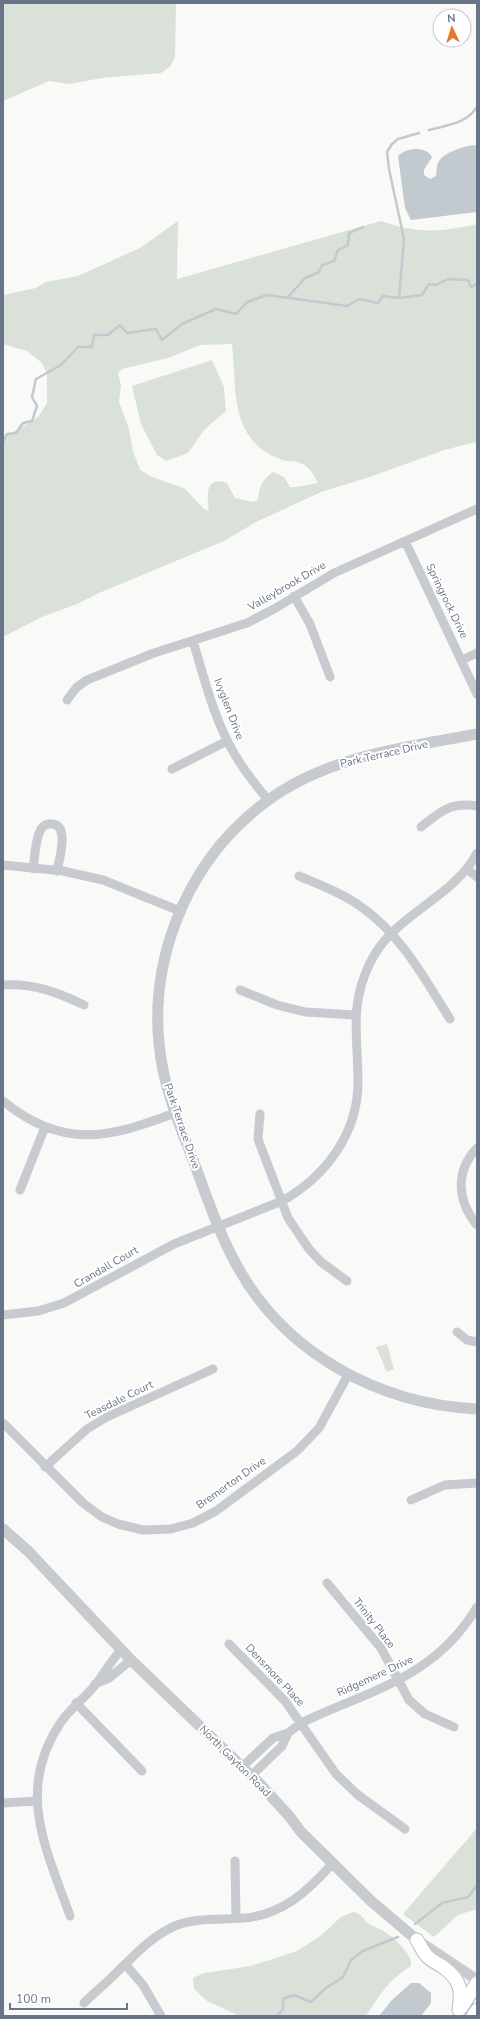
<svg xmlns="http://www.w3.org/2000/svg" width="480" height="2019" viewBox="0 0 480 2019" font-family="'Nunito Sans',sans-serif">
<rect width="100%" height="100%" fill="#f9f9f7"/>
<path fill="#dae1d8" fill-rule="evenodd" d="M 3,3 L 176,3 L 175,57 L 170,67 L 161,73 L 102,78 L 70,84 L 49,81 L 3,101 Z
M 178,221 L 177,279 L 381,221 C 419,234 439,232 477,224 L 477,442 L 444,450 L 370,477 L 321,492 L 256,522 L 224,541 L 99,593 L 77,604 L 42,617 L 3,637 L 3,438 L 38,417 L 47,403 L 47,374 L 42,363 L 27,351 L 3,344 L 3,295 L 36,288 L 46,282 L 78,276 L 140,248 ZM 232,344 C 237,388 228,439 280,459 C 283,461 288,461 292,461 C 307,463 311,470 318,483 L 296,487 L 290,487 L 284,477 L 273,472 C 262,480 259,487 258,500 L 252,502 L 235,498 L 227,483 C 204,475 207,498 209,511 L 204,509 L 184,488 L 152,477 L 140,470 L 133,451 L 129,429 L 119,402 L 121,385 L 118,373 L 122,369 L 168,358 L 200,345 Z
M 212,360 L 224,387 L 226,411 L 204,430 L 188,453 L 166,461 L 157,455 L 141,424 L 132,386 Z
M 387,1344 L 394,1369 L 387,1372 L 376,1347 Z
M 477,1828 L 477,1909 L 458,1915 L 434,1937 L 403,1914 Z
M 353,1912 C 361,1913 363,1919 368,1923 C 373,1927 380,1928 385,1932 C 393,1937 416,1957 410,1967 C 390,1978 378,1997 366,2016 L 239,2016 L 207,2001 L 194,1989 L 193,1978 L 204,1973 L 251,1966 L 297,1951 L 319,1937 L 341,1917 Z"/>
<path fill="#c2cad0" d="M 474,145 L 477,146 L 477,212 L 411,220 L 405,208 L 398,156 C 407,147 426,146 432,157 L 424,170 L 424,175 L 430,179 L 436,176 C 437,172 436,167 438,163 C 442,153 464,146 474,145 Z
M 411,1983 L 419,1983 L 431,1993 L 431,2003 L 421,2016 L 379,2016 L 391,2001 Z"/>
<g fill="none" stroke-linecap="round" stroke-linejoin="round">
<path stroke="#c2cad0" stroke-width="2.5" d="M 429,130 C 447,125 466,124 477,107
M 288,297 L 305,278 L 319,272 L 322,265 L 334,261 L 338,250 L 348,245 L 349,233 L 363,227
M 399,298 L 404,239 L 389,169 L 387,152 L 392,144 L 398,139 L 419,133
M 3,442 L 7,434 L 16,433 L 23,423 L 32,421 L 37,406 L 32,397 L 36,379 L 61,365 L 78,347 L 92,347 L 94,335 L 108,335 L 120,325 L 127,333 L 156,329 L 162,340 L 182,324 L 216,309 L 236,314 L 247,302 L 267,295 L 347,306 L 359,299 L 378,303 L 383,296 L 399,298 L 422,295 L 429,284 L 436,285 L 448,279 L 468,280 L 471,287 L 477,284
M 415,1924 L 442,1903 L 468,1897 L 477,1885
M 277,2016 L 283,2009 L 283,1999 L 294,1995 L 311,2002 L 326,1988 L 343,1977 L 351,1960 L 363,1951 L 398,1937"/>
<g stroke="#b9bdc3" stroke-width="15">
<path id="secondary" d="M 417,1940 C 420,1945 423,1952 427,1956 C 431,1961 438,1963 443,1967 C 461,1980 462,1990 459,2010
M 461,2008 L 477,1983
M 473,2016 L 477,2010"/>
</g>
<path stroke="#c7cace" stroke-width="9" d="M 405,541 L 477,694
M 294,596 L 310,624 L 330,677
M 193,641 C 203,674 212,711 228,742 C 238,763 253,782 268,800
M 462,660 L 477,653
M 67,700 L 77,687 L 87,680 L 154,653 L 247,623 L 274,609 L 334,573 L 477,509
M 172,769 L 227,741
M 421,827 C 441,811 450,802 477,806
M 3,865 L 63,871 L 103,880 L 180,911
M 33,869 C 35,857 35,839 41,829 C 44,825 48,823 52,824 C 70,825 59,860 57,871
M 467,869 L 477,877
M 299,876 C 320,885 342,893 360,906 C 401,934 424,978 450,1019
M 3,985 C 33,983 57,992 84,1005
M 240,990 L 277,1005 L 305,1012 L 355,1015
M 3,1101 C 63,1150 109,1138 175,1113
M 260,1114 L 258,1139 L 288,1218 L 309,1249 L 321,1262 L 347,1281
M 477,1148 C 455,1171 457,1201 477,1225
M 20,1190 L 45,1127
M 3,1315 L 38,1311 L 64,1303 L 174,1244 L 282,1201 C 325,1177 358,1134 358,1082 C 358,1037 349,1005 370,963 C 393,914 452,900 477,853
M 457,1332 L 467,1340 L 477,1342
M 3,1423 L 83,1503 L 102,1517 L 118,1524 L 143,1530 L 171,1529 L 193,1523 L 216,1511 L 297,1451 L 319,1428 L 348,1375
M 45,1467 L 87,1429 L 107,1417 L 213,1369
M 411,1500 L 445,1485 L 477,1483
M 327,1583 L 381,1648 L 409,1700 L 425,1714 L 454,1727
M 229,1644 L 285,1701 L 336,1774 L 358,1795 L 405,1829
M 95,1684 L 109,1678 L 131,1660
M 76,1703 L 142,1771
M 242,1767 L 273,1738 L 288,1733 L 301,1723 C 370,1690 435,1678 477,1607
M 251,1776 L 282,1746 L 288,1733
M 3,1803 L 37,1801
M 235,1861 L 236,1918
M 70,1916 C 46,1848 15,1790 61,1722 C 71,1708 85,1698 96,1684 C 104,1673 111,1661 121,1650
M 125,1964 L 143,1985 L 161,2016
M 84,2003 C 96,1991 109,1981 120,1969 C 137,1953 152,1936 175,1926 C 197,1917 221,1920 244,1918 C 282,1915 308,1891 332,1864"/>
<path stroke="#c7cace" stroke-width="11" d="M 477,734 C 403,748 325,756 263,804 C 183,865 143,971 163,1070 C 170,1104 184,1136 196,1168 C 208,1200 219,1233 236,1264 C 284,1353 378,1404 477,1409
M 3,1529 L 28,1551 L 131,1660 L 260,1784 L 290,1817 L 301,1832 L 371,1901 L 417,1940 L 477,1980"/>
<use href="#secondary" stroke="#fff" stroke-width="13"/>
</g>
<g text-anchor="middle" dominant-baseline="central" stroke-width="4" stroke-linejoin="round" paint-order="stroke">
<g font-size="11" fill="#687488" stroke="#fff">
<text transform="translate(287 586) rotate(-30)">Valleybrook Drive</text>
<text transform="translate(447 601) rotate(64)">Springrock Drive</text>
<text transform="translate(229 709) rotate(69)">Ivyglen Drive</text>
<text transform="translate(384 754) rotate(-13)">Park Terrace Drive</text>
<text transform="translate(182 1126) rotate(71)">Park Terrace Drive</text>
<text transform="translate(106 1267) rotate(-30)">Crandall Court</text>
<text transform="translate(119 1400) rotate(-26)">Teasdale Court</text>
<text transform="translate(231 1483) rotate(-35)">Bremerton Drive</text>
<text transform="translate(374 1623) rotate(52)">Trinity Place</text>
<text transform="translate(275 1675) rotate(47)">Densmore Place</text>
<text transform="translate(375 1676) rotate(-25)">Ridgemere Drive</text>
<text transform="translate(235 1761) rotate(45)">North Gayton Road</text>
</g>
</g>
<rect width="480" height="2019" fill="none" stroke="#687488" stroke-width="8"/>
<g transform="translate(452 28) rotate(356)"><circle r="19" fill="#ffffff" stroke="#c3c7cf"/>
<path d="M0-3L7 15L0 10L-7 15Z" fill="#e6762b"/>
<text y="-6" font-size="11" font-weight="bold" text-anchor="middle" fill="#687488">N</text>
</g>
<path d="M10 2003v6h117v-6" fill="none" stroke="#687488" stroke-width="2"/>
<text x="16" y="2003" font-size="12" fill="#687488" stroke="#ffffff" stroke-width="3" paint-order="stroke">100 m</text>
</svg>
